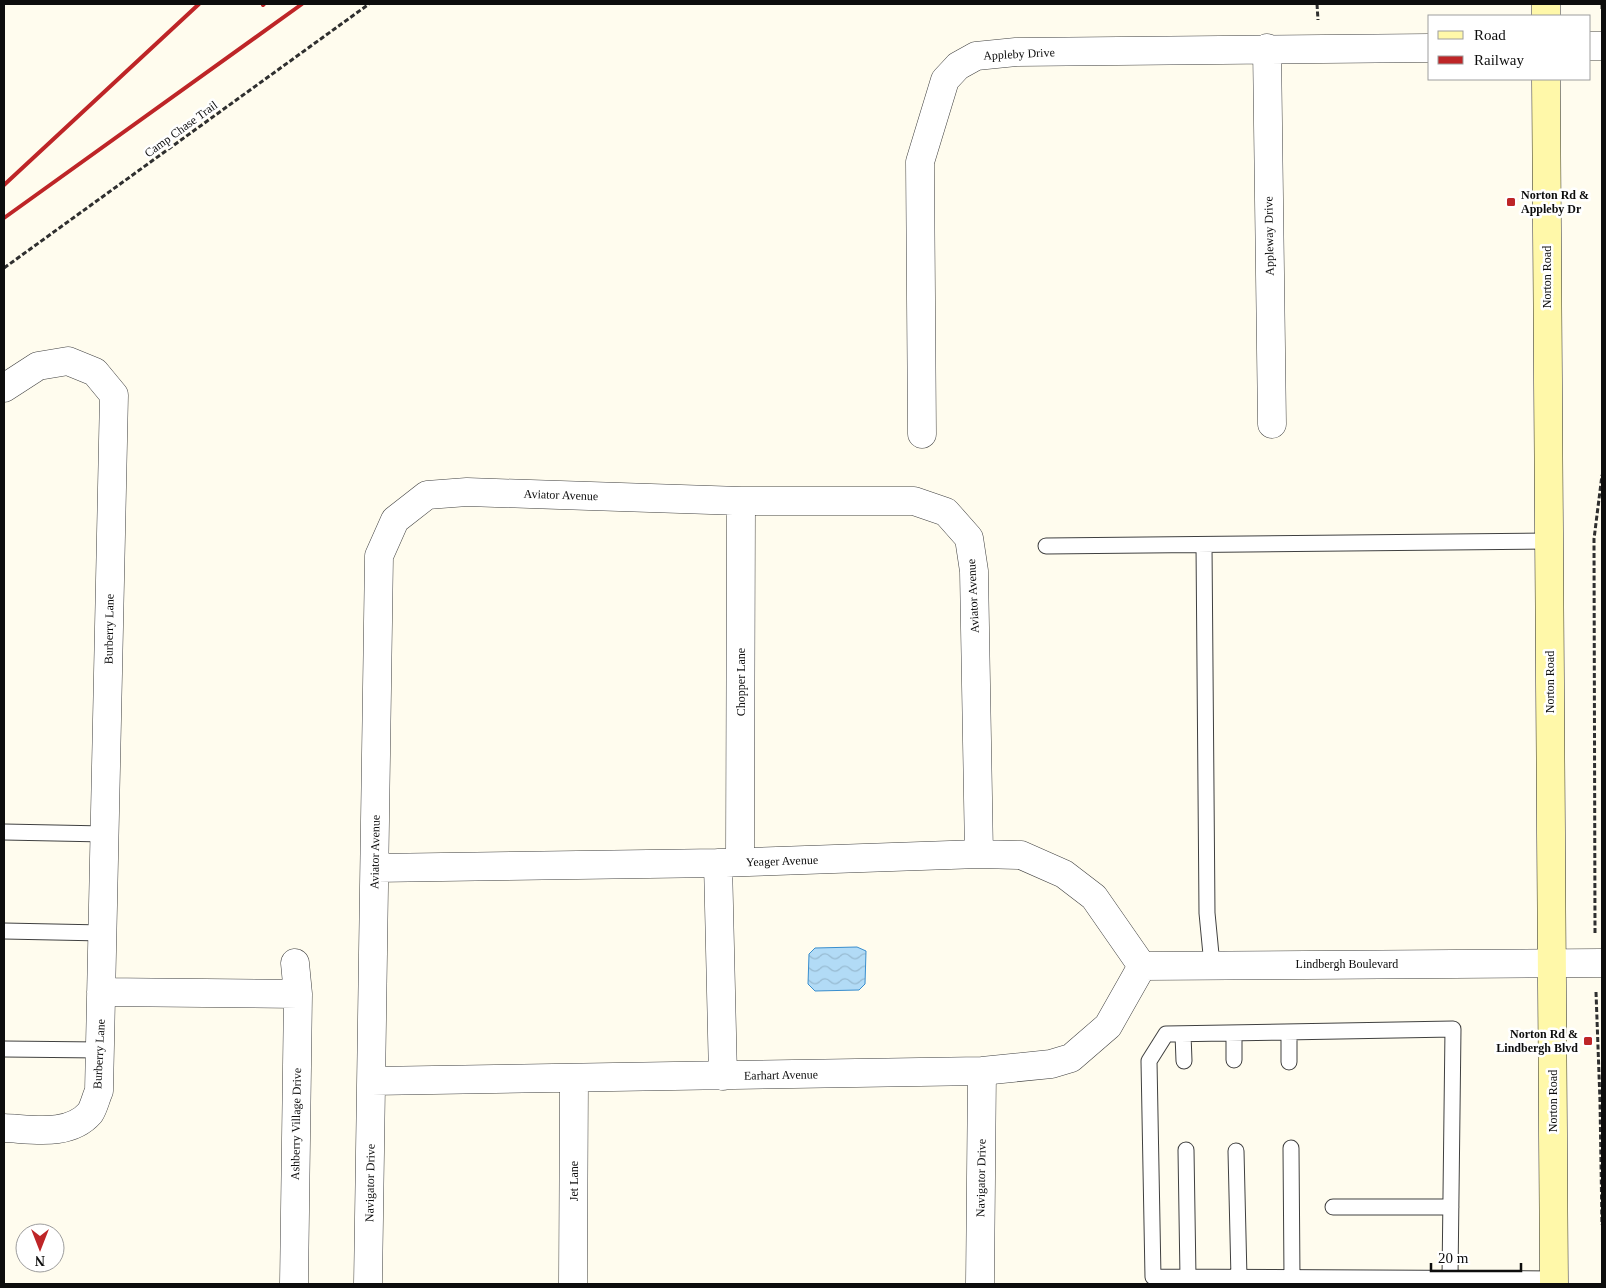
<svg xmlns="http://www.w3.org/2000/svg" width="1606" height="1288" viewBox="0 0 1606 1288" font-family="'Times New Roman',serif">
<defs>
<pattern id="water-waves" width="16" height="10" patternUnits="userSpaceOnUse" patternTransform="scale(1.25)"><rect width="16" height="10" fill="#b2dbf6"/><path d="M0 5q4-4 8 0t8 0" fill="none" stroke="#98bbd2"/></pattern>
</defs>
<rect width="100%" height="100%" fill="#fffcee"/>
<path fill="url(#water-waves)" stroke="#398ece" d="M 857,947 L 866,951 L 865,984 L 859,990 L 815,991 L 808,984 L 809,954 L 815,948 Z"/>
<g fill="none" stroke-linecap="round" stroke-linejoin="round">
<g stroke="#404040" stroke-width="17">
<path id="lane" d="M 1204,545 L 1207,913 L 1212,965
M 1046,546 L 1549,541
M 4,832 L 105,834
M 4,931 L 103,933
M 1289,1032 L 1289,1062
M 1234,1033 L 1234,1060
M 1183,1034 L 1184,1061
M 4,1049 L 100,1050
M 1291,1148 L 1292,1278
M 1186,1150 L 1188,1277
M 1236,1151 L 1239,1278
M 1333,1207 L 1451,1207
M 1450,1278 L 1453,1029 L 1166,1034 L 1149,1061 L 1153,1277 L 1554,1279"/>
</g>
<g stroke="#404040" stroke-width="29">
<path id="street" d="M 1590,46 L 1602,46
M 1267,48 L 1272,424
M 4,388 L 38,366 L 68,361 L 95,372 L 114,395 L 99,1091 C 96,1097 94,1107 90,1113 C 69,1137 32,1129 4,1128
M 922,434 L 920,162 L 945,80 L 958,66 L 976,56 L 1016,52 L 1430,48
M 740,862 L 741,501
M 718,863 L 723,1076
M 375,868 L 718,863 L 979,854 L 1021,855 L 1064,874 L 1094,897 L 1142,966
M 1142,966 L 1602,963
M 101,992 L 298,994
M 372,1081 L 982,1071 L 1051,1064 L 1071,1058 L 1108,1026 L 1142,966
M 294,1284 L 298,994 L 295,963
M 368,1284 L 379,556 L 395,520 L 427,495 L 467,492 L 741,501 L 914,501 L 946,512 L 969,538 L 974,571 L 979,854
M 573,1284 L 574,1078
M 980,1284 L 982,1071"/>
</g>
<g stroke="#2f2f2f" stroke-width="29">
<path id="secondary" d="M 1546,4 L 1546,16
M 1546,79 L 1554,1284"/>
</g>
<path stroke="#2f2f2f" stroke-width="3" stroke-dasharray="5 2.5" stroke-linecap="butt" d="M 1317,4 L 1318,20
M 1602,4 L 1602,10
M 4,268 L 369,4
M 1595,933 L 1594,539 L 1602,475
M 1596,992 L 1600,1101 L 1602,1225"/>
<use href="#lane" stroke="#fff" stroke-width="15"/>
<use href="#street" stroke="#fff" stroke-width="28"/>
<use href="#secondary" stroke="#fff8a9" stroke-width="28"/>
<path stroke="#be2527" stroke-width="4" d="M 263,5 L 264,4
M 4,185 L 199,4
M 4,218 L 302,4"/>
</g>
<g fill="#be2527" stroke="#fff" stroke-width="2">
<rect x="1506" y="197" width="10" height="10" rx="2.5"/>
<rect x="1583" y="1036" width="10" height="10" rx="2.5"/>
</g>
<g text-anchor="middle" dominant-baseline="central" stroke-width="5" stroke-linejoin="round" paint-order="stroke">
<g font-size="12" fill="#0d0d0d" stroke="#fff">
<text transform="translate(1019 54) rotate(-3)">Appleby Drive</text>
<text transform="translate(181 129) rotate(-36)">Camp Chase Trail</text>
<text transform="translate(1269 236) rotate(-91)">Appleway Drive</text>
<text transform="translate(1547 277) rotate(-90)">Norton Road</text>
<text transform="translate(561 495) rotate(2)">Aviator Avenue</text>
<text transform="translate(973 596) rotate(-93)">Aviator Avenue</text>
<text transform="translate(109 629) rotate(-89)">Burberry Lane</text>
<text transform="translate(741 682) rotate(-90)">Chopper Lane</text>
<text transform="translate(1550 682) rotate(-90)">Norton Road</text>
<text transform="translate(375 852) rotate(-89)">Aviator Avenue</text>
<text transform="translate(782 861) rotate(-2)">Yeager Avenue</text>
<text x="1347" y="964">Lindbergh Boulevard</text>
<text transform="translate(99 1054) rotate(-87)">Burberry Lane</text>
<text transform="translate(781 1075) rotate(-1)">Earhart Avenue</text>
<text transform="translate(1553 1101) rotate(-90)">Norton Road</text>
<text transform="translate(296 1124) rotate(-89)">Ashberry Village Drive</text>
<text transform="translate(981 1178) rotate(-89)">Navigator Drive</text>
<text transform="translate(574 1181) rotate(-90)">Jet Lane</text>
<text transform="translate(370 1183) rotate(-89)">Navigator Drive</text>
</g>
<g font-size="12" font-weight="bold" fill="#0d0d0d" stroke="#fff" text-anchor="start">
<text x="1521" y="195">Norton Rd &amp;<tspan x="1521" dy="14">Appleby Dr</tspan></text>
<text x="1578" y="1034" text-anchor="end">Norton Rd &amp;<tspan x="1578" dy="14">Lindbergh Blvd</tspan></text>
</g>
</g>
<rect width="1606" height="1288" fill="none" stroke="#0d0d0d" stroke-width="10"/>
<rect x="1428" y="15" width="162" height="65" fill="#ffffff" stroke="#9e9e9e"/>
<rect x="1438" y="31" width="25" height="8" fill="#fff8a9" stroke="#9e9e9e"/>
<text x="1474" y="40" font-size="15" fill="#0d0d0d">Road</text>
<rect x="1438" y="56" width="25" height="8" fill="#be2527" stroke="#9e9e9e"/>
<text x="1474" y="65" font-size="15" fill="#0d0d0d">Railway</text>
<g transform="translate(40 1248) rotate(180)"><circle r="24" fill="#ffffff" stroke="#9e9e9e"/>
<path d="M0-4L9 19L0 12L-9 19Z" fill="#be2527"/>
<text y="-8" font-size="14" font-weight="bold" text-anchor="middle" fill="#0d0d0d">N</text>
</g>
<path d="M1431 1263v8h90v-8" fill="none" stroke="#0d0d0d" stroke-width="2.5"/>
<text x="1438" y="1263" font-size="15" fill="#0d0d0d" stroke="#ffffff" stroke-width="4" paint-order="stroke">20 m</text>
</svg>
